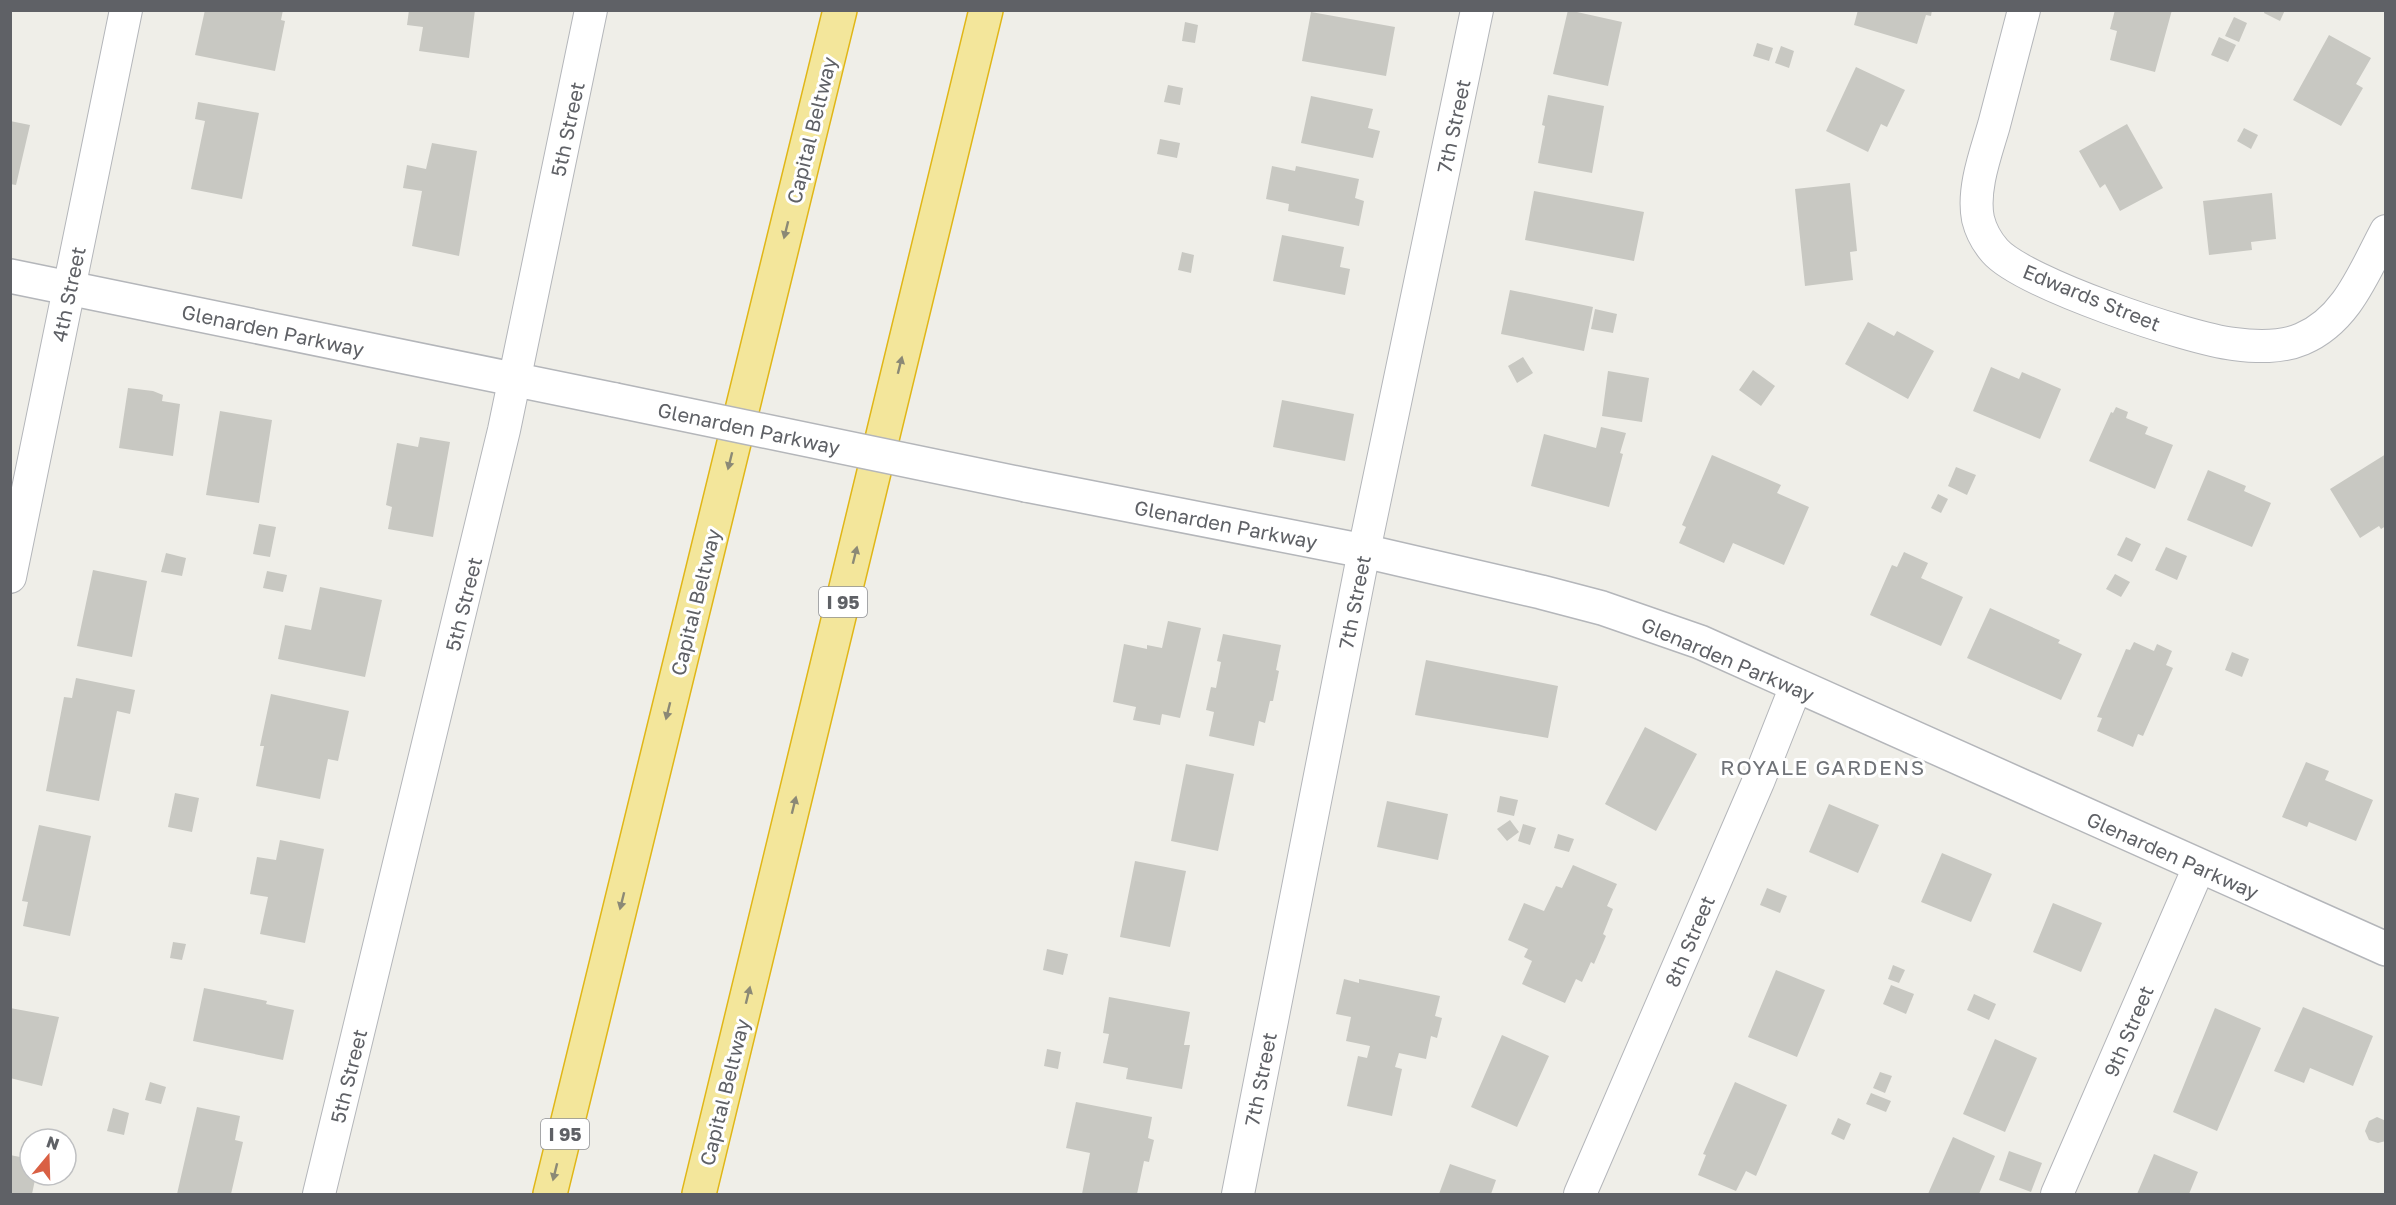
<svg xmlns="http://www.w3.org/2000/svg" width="2396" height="1205" viewBox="0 0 2396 1205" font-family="'Golos Text',sans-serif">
<rect width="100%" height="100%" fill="#efeee8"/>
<path fill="#c8c8c2" d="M 205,10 L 283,10 L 281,20 L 285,21 L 275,71 L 195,55 Z
M 409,10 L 475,10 L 469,58 L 419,51 L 423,27 L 407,25 Z
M 1568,10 L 1622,22 L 1608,86 L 1553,74 Z
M 1858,10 L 1932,10 L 1931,16 L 1926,15 L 1917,44 L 1854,25 Z
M 2115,10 L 2172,10 L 2155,72 L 2110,60 L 2117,31 L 2110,29 Z
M 2265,10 L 2285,10 L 2280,21 L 2264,13 Z
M 1311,12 L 1395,27 L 1386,76 L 1302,61 Z
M 2234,17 L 2247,23 L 2239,42 L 2225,36 Z
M 1185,22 L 1198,25 L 1195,43 L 1182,41 Z
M 2329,35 L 2371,58 L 2356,84 L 2363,88 L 2341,126 L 2293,100 Z
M 2219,37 L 2236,45 L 2228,62 L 2211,55 Z
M 1757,43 L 1773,48 L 1769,61 L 1753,56 Z
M 1781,46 L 1794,51 L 1789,68 L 1775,63 Z
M 1856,67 L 1905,90 L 1887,127 L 1881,124 L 1868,152 L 1826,131 Z
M 1168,85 L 1183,88 L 1180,105 L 1164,102 Z
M 1548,95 L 1604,106 L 1592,173 L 1538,163 L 1545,126 L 1542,125 Z
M 1311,96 L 1373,109 L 1368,128 L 1380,131 L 1373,158 L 1301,143 Z
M 198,102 L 259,113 L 242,199 L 191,189 L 205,121 L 195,119 Z
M 10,121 L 30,125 L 16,185 L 10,184 Z
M 2127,124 L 2163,188 L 2120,211 L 2105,184 L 2100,188 L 2079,151 Z
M 2244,128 L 2258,135 L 2251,149 L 2237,141 Z
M 1160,139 L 1180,143 L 1177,158 L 1157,154 Z
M 432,143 L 477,151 L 459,256 L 412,246 L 422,191 L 403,188 L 407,165 L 426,169 Z
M 1272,166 L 1295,171 L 1296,166 L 1359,179 L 1355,198 L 1364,201 L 1359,226 L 1288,211 L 1289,204 L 1266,199 Z
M 1850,183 L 1857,251 L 1850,252 L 1853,280 L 1805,286 L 1795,189 Z
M 1534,191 L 1644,212 L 1634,261 L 1525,240 Z
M 2272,193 L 2276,239 L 2251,242 L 2252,250 L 2209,255 L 2203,201 Z
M 1282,235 L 1344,247 L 1340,267 L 1350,269 L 1345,295 L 1273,281 Z
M 1182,252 L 1194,255 L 1191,273 L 1178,270 Z
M 1510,290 L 1593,307 L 1584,351 L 1501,334 Z
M 1595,309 L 1617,314 L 1613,333 L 1591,329 Z
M 1868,322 L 1894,336 L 1897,331 L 1934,351 L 1908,399 L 1845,364 Z
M 1523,357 L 1533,373 L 1517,383 L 1508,366 Z
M 1991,367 L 2019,379 L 2022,372 L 2061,389 L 2040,439 L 1973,411 Z
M 1753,370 L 1775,386 L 1761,406 L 1739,390 Z
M 1608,371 L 1649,378 L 1642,422 L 1602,416 Z
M 128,388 L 153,391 L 163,395 L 162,401 L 180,404 L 173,456 L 119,448 Z
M 1282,400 L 1354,414 L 1345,461 L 1273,447 Z
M 2116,407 L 2128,412 L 2126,418 L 2148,427 L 2145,434 L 2173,445 L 2155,489 L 2089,461 L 2111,412 L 2113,413 Z
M 220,411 L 272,420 L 259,503 L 206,495 Z
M 1601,427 L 1626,433 L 1620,453 L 1623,454 L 1609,507 L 1531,486 L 1544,434 L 1596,448 Z
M 420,437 L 450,442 L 433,537 L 388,529 L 392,507 L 386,505 L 397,443 L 418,447 Z
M 2386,454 L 2386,526 L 2381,529 L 2379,526 L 2360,538 L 2330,489 Z
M 1712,455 L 1781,485 L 1777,493 L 1809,507 L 1784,565 L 1733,543 L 1724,563 L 1679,543 L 1686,527 L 1682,525 Z
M 1956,467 L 1976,475 L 1967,495 L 1948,486 Z
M 2208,470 L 2246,486 L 2244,491 L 2271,503 L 2252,547 L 2187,520 Z
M 1938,494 L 1948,499 L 1941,513 L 1931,508 Z
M 259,524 L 276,527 L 270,557 L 253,554 Z
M 2126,537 L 2141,544 L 2132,562 L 2117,555 Z
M 2166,547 L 2187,556 L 2177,580 L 2155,570 Z
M 1904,552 L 1928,563 L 1921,578 L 1963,597 L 1941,646 L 1870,615 L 1892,565 L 1897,567 Z
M 166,553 L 186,558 L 182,576 L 161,572 Z
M 93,570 L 147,581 L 132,657 L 77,646 Z
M 267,571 L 287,575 L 283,592 L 263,588 Z
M 2115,574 L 2130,582 L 2121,597 L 2106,589 Z
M 320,587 L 382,600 L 365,677 L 278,659 L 285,625 L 311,630 Z
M 1990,608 L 2060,640 L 2058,643 L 2082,654 L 2061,700 L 1967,658 Z
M 1168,621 L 1201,628 L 1180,718 L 1162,714 L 1160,725 L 1133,720 L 1136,707 L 1113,702 L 1124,644 L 1147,649 L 1147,645 L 1162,648 Z
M 1223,634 L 1281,645 L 1276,670 L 1279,671 L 1273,701 L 1270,701 L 1265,723 L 1259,721 L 1254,746 L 1209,736 L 1214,712 L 1206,710 L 1211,687 L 1216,688 L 1221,662 L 1217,661 Z
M 2134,642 L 2154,651 L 2157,644 L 2172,651 L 2166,665 L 2173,668 L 2143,736 L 2138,734 L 2133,747 L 2097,731 L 2102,718 L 2097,717 L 2126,649 L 2130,650 Z
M 2232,652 L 2249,659 L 2242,677 L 2225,670 Z
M 1426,660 L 1558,686 L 1548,738 L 1415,715 Z
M 76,678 L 135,690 L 130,714 L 117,711 L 99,801 L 46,791 L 64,697 L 72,698 Z
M 271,694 L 349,711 L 338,761 L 328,759 L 320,799 L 256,786 L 264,746 L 260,746 Z
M 1645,727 L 1697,754 L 1656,831 L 1605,804 Z
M 2306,762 L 2329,771 L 2325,780 L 2373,800 L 2356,841 L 2309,822 L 2307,827 L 2282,817 Z
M 1186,764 L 1234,774 L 1218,851 L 1171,841 Z
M 175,793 L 199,798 L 192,832 L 168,827 Z
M 1500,796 L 1518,800 L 1514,816 L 1497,812 Z
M 1387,801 L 1448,814 L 1438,860 L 1377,847 Z
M 1829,804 L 1879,825 L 1858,873 L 1809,852 Z
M 1510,820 L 1519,832 L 1507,841 L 1497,829 Z
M 1523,824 L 1536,828 L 1530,845 L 1518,841 Z
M 39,825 L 91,836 L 70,936 L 23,926 L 28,902 L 22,901 Z
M 1558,834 L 1574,839 L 1569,852 L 1554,848 Z
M 280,840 L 324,849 L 305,943 L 260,934 L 268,897 L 250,894 L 257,857 L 276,860 Z
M 1942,853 L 1992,874 L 1971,922 L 1921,902 Z
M 1135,861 L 1186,871 L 1170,947 L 1120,937 Z
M 1573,865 L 1617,884 L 1607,906 L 1613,909 L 1603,934 L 1606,936 L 1594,964 L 1591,962 L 1582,982 L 1576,979 L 1565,1003 L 1522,984 L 1532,961 L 1524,957 L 1528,949 L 1508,940 L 1524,903 L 1544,911 L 1556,886 L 1562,888 Z
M 1767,888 L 1787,896 L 1780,913 L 1760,905 Z
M 2053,903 L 2102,923 L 2081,972 L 2033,952 Z
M 173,942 L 186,944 L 182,960 L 170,958 Z
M 1047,949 L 1068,954 L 1063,975 L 1043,970 Z
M 1893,965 L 1905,970 L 1899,983 L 1888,979 Z
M 1776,970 L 1825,990 L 1797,1057 L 1748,1037 Z
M 1344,979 L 1359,983 L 1359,979 L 1440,996 L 1435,1016 L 1442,1018 L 1437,1038 L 1431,1036 L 1426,1059 L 1399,1053 L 1395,1067 L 1402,1069 L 1392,1116 L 1347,1106 L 1358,1056 L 1367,1058 L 1370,1046 L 1346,1041 L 1351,1017 L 1336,1014 Z
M 1891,985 L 1914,994 L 1906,1014 L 1883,1004 Z
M 204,988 L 267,1001 L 266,1004 L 294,1010 L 283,1060 L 193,1041 Z
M 1974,994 L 1996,1004 L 1989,1020 L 1967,1010 Z
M 1109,997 L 1190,1012 L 1184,1045 L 1190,1045 L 1182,1089 L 1126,1079 L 1128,1068 L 1103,1063 L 1109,1034 L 1103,1033 Z
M 2303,1007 L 2373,1036 L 2353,1086 L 2310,1068 L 2304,1083 L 2274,1071 Z
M 10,1008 L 59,1017 L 42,1086 L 10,1078 Z
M 2215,1008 L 2261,1028 L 2217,1131 L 2173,1112 Z
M 1502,1035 L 1549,1056 L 1517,1127 L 1471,1107 Z
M 1995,1039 L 2037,1058 L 2005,1132 L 1963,1114 Z
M 1047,1049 L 1061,1052 L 1058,1069 L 1044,1066 Z
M 1880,1072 L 1892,1076 L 1885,1093 L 1873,1088 Z
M 150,1082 L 166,1087 L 161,1104 L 145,1100 Z
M 1735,1082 L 1787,1105 L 1756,1176 L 1746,1171 L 1736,1191 L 1698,1175 L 1706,1155 L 1703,1154 Z
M 1871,1093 L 1891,1101 L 1886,1112 L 1866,1104 Z
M 1076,1102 L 1152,1117 L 1148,1138 L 1154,1140 L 1149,1162 L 1144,1161 L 1137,1194 L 1082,1194 L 1090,1153 L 1066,1148 Z
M 197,1107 L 240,1116 L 235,1140 L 243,1142 L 231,1194 L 177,1194 Z
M 113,1108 L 129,1113 L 124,1135 L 107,1131 Z
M 2377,1117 L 2386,1121 L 2386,1141 L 2378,1143 L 2369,1140 L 2365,1131 L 2369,1121 Z
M 1838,1118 L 1851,1124 L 1844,1140 L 1831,1134 Z
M 1953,1137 L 1995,1156 L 1979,1194 L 1928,1194 Z
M 2009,1151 L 2042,1163 L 2031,1192 L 1999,1180 Z
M 2154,1154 L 2198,1172 L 2189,1194 L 2137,1194 Z
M 10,1155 L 30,1159 L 30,1175 L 36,1175 L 32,1194 L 10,1194 Z
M 1450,1164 L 1496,1180 L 1491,1194 L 1439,1194 Z"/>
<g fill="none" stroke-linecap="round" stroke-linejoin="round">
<g stroke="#b4b6ba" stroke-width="34">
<path id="minor" d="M 2024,10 C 2014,49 2004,87 1994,125 C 1986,153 1972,189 1978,219 C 1981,231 1987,242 1995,251 C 2023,283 2189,339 2234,344 C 2257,347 2281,348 2302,339 C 2347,320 2364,272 2386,231
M 10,577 L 126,10
M 319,1194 L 504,430 L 591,10
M 1238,1194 L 1364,551 L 1477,10
M 1580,1194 L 1758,782 L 1796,686
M 2057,1194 L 2199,867"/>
</g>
<g stroke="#b4b6ba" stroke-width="36">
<path id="tertiary" d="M 10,276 L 615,400
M 1026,485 L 1364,551 L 1541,592 L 1602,608 L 1700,642 L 2386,949"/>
</g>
<g stroke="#e0b617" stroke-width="36">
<path id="motorway" d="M 550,1194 L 840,10
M 699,1194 L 986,10"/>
</g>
<use href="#minor" stroke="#fff" stroke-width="32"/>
<use href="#tertiary" stroke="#fff" stroke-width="33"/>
<use href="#motorway" stroke="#f3e69b" stroke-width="33"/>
<g stroke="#b4b6ba" stroke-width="36" stroke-linecap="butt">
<path id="tertiary-bridge" d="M 615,400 L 1026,485"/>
</g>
<use href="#tertiary-bridge" stroke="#fff" stroke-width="33"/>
</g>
<defs><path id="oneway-solid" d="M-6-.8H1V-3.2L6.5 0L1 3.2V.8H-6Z" transform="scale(1.5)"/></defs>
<g fill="#8b8976">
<use href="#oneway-solid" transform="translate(786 230) rotate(104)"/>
<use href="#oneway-solid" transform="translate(900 365) rotate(-76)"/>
<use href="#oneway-solid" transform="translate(730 461) rotate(104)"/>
<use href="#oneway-solid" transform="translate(855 555) rotate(-76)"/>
<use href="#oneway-solid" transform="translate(668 711) rotate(104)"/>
<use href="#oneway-solid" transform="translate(794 805) rotate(-76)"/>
<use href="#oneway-solid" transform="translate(622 901) rotate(104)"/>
<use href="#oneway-solid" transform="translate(748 995) rotate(-76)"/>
<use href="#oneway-solid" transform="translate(555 1172) rotate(104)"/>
</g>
<g text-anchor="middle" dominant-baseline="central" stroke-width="6" stroke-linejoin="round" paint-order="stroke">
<g fill="#fff" stroke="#8f9094" stroke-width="1.5">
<rect x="819" y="587" width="48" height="30" rx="4.5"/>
<rect x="541" y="1119" width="48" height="30" rx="4.5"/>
</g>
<g font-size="18" font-weight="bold" fill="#5f6166">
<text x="843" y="602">I 95</text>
<text x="565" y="1134">I 95</text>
</g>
<g font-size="20" fill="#5f6166" stroke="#fff">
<text transform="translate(1453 126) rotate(-78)">7th Street</text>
<text transform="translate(567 129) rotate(-78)">5th Street</text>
<text transform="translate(811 130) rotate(-76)">Capital Beltway</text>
<text transform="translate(68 294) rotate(-78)">4th Street</text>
<text transform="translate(2092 297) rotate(22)">Edwards Street</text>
<text transform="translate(273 330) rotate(12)">Glenarden Parkway</text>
<text transform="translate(749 428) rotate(12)">Glenarden Parkway</text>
<text transform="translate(1226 524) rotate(11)">Glenarden Parkway</text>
<text transform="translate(695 602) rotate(-76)">Capital Beltway</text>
<text transform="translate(1354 602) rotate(-79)">7th Street</text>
<text transform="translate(463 604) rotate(-76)">5th Street</text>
<text transform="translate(1728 659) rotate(23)">Glenarden Parkway</text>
<text transform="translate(2173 855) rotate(24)">Glenarden Parkway</text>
<text transform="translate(1689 941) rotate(-67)">8th Street</text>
<text transform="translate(2128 1031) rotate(-67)">9th Street</text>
<text transform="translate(348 1076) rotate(-76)">5th Street</text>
<text transform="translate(1260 1079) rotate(-79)">7th Street</text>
<text transform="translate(724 1092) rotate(-76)">Capital Beltway</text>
</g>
<g font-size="21" letter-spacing="1.5" fill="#707378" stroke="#fff">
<text x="1823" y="767">ROYALE GARDENS</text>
</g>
</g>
<rect width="2396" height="1205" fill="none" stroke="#5f6166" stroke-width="24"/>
<g transform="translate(48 1157) rotate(19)"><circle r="28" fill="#ffffff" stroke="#bfc0c2" stroke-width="1.5"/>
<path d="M0-4.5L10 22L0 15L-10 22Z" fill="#d96044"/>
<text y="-9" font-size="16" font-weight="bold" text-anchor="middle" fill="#5f6166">N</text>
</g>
</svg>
